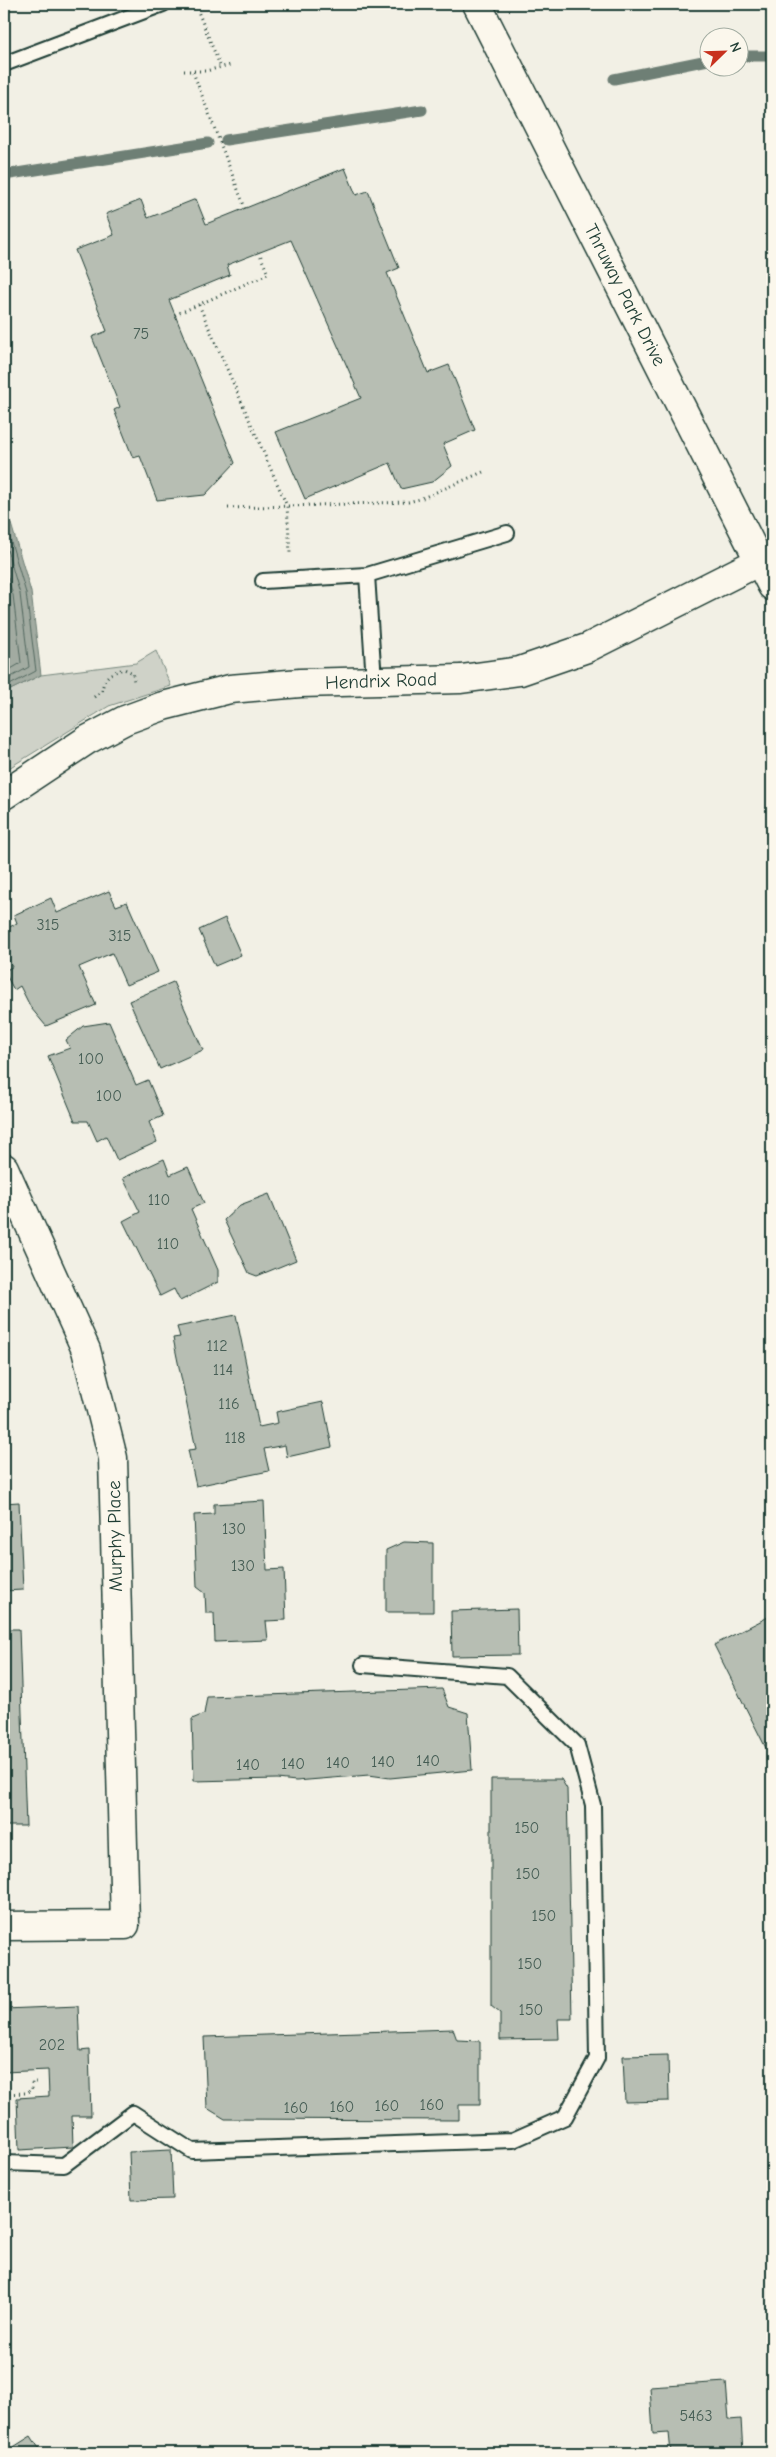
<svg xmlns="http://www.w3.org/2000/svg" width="776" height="2457" viewBox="0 0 776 2457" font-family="'Comic Neue',sans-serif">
<rect width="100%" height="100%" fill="#f2f0e5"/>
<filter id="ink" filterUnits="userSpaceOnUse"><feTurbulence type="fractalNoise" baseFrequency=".02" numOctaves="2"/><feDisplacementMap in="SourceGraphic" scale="10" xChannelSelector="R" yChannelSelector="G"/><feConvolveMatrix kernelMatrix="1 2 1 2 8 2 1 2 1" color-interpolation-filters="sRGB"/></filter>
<g filter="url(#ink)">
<path fill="#cfd2c8" stroke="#77887e" d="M 156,651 L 171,686 L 109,706 L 4,771 L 4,693 L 41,675 L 136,663 Z"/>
<path fill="#a2aba1" stroke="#6e7f75" d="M 4,500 L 31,592 L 41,675 L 4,693 Z"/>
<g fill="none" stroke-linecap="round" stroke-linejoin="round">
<path stroke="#536960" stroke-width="1" d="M 4,518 L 26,593 L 36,671 L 4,688
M 4,539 L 20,594 L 29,667 L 4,681
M 4,565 L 13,595 L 21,663 L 4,673"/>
<path stroke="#6e7f75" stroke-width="11" d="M 738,56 L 772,56
M 614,79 L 708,60
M 226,140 L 422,110
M 4,175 L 208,143"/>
</g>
<path fill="#b7beb3" stroke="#1f3d34" d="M 345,168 L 356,195 L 368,191 L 399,268 L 387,273 L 428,373 L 449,365 L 475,430 L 443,444 L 452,466 L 432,482 L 401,489 L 390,463 L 305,499 L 276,432 L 361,398 L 291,240 L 227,265 L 230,275 L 169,300 L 235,463 L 205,495 L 157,500 L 140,456 L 133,458 L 114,410 L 120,407 L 92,337 L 107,331 L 75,250 L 114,235 L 106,214 L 141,200 L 148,218 L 196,199 L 206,224 Z
M 109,891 L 116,906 L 127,902 L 158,972 L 126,985 L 112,953 L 79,967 L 96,1005 L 46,1026 L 31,1008 L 20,986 L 14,990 L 4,971 L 12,967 L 4,950 L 4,930 L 17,923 L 14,915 L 51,898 L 57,913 Z
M 225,918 L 241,955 L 215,966 L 199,930 Z
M 173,982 L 203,1050 L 160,1069 L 129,1001 Z
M 109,1022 L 136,1085 L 148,1080 L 163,1116 L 149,1122 L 157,1142 L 117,1160 L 106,1136 L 97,1141 L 88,1121 L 75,1121 L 48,1056 L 70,1048 L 66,1040 L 83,1026 Z
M 164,1159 L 170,1175 L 188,1167 L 204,1203 L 191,1209 L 218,1270 L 218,1282 L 180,1301 L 174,1289 L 160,1296 L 123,1221 L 140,1212 L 123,1178 Z
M 269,1194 L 296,1260 L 257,1276 L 249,1273 L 224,1220 L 240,1205 Z
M 236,1315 L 259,1427 L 278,1423 L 276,1412 L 323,1402 L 332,1447 L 287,1457 L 285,1445 L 264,1449 L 269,1471 L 196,1486 L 188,1450 L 196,1449 L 173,1338 L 180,1337 L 177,1327 Z
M 264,1501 L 267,1570 L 284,1569 L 286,1620 L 266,1621 L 268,1640 L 215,1642 L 214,1613 L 206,1613 L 205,1593 L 197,1587 L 194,1515 L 214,1514 L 214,1504 Z
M 19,1502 L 23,1590 L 4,1591 L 4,1503 Z
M 404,1542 L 433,1543 L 433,1612 L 386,1612 L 386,1550 Z
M 517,1609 L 518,1655 L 452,1656 L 451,1611 Z
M 772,1615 L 772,1760 L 714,1645 Z
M 4,1629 L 19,1629 L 26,1826 L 4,1826 Z
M 442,1689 L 449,1707 L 468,1713 L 472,1770 L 390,1778 L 369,1775 L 296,1781 L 277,1779 L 194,1781 L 192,1719 L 204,1714 L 207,1697 Z
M 491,1779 L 561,1779 L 567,1789 L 572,2019 L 558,2019 L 559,2039 L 500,2040 L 500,2013 L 491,2006 Z
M 78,2006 L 80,2051 L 89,2050 L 91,2116 L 72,2116 L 73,2147 L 19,2150 L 17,2098 L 49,2096 L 48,2070 L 4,2072 L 4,2009 Z
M 453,2029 L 457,2040 L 480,2041 L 480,2105 L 459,2105 L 459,2120 L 225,2119 L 207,2108 L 204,2037 Z
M 668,2055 L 669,2101 L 625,2102 L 623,2056 Z
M 171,2150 L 173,2199 L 131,2200 L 129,2152 Z
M 726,2382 L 729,2420 L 741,2419 L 743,2453 L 671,2453 L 669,2433 L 653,2434 L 650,2387 Z
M 31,2436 L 42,2453 L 4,2453 Z"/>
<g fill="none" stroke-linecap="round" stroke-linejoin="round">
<g stroke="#1f3d34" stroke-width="18">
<path id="lane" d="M 4,64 L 163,4
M 263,581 L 367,575
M 374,681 L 367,575 L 507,533
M 4,2163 L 64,2165 L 133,2113 L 192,2151 L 513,2140 L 565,2117 L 597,2058 L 593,1805 L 577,1745 L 507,1676 L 363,1665"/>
</g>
<g stroke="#1f3d34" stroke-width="31">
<path id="street" d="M 4,795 L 87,740 L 125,720 L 163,706 L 230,689 L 300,683 L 461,679 L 520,671 L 587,648 L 760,561
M 4,1168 L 86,1350 L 113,1458 L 125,1925 L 4,1926"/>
</g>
<g stroke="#1f3d34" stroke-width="31">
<path id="secondary" d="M 477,4 L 772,586"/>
</g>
<path stroke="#1f3d34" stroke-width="3" stroke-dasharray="1 4" stroke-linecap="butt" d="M 195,4 L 221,68
M 184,71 L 206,71 L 230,65
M 193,72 L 245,208
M 199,305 L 287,506 L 290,553
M 175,315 L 268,274 L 259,252
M 228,508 L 408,502 L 420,499 L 483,472
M 94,697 L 102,691 C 104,676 110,673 124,669 L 133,673 L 134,682
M 4,2094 L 26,2093 L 32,2090 L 32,2082 L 36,2082"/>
<use href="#lane" stroke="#fbf7ec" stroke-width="14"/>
<use href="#street" stroke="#fbf7ec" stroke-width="28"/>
<use href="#secondary" stroke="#fbf7ec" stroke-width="28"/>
</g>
</g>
<g text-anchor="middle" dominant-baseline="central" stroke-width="4.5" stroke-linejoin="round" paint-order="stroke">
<g font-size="16" fill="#455d54">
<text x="141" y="334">75</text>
<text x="48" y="925">315</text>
<text x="120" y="936">315</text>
<text x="91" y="1059">100</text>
<text x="109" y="1096">100</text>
<text x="159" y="1200">110</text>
<text x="168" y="1244">110</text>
<text x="217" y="1346">112</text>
<text x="223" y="1370">114</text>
<text x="229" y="1404">116</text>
<text x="235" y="1438">118</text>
<text x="234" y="1529">130</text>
<text x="243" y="1566">130</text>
<text x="428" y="1761">140</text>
<text x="383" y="1762">140</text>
<text x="338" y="1763">140</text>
<text x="293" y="1764">140</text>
<text x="248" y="1765">140</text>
<text x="527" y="1828">150</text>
<text x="528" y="1874">150</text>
<text x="544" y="1916">150</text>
<text x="530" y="1964">150</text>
<text x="531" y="2010">150</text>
<text x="52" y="2045">202</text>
<text x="432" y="2105">160</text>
<text x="387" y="2106">160</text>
<text x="342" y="2107">160</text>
<text x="296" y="2108">160</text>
<text x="696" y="2416">5463</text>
</g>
<g font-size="19" fill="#1f3d34" stroke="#fbf7ec">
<text transform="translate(625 295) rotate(63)">Thruway Park Drive</text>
<text transform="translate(381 681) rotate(-2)">Hendrix Road</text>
<text transform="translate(115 1536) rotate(-91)">Murphy Place</text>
</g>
</g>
<rect width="776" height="2457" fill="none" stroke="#fbf7ec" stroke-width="20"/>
<rect x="10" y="10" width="756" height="2437" fill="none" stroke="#1f3d34" stroke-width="2" filter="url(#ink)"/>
<g transform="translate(724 52) rotate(67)"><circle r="24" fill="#fbf7ec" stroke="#a3ada2"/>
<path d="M0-4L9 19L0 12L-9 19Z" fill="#c8321e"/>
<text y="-8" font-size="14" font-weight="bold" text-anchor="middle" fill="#1f3d34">N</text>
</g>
</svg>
